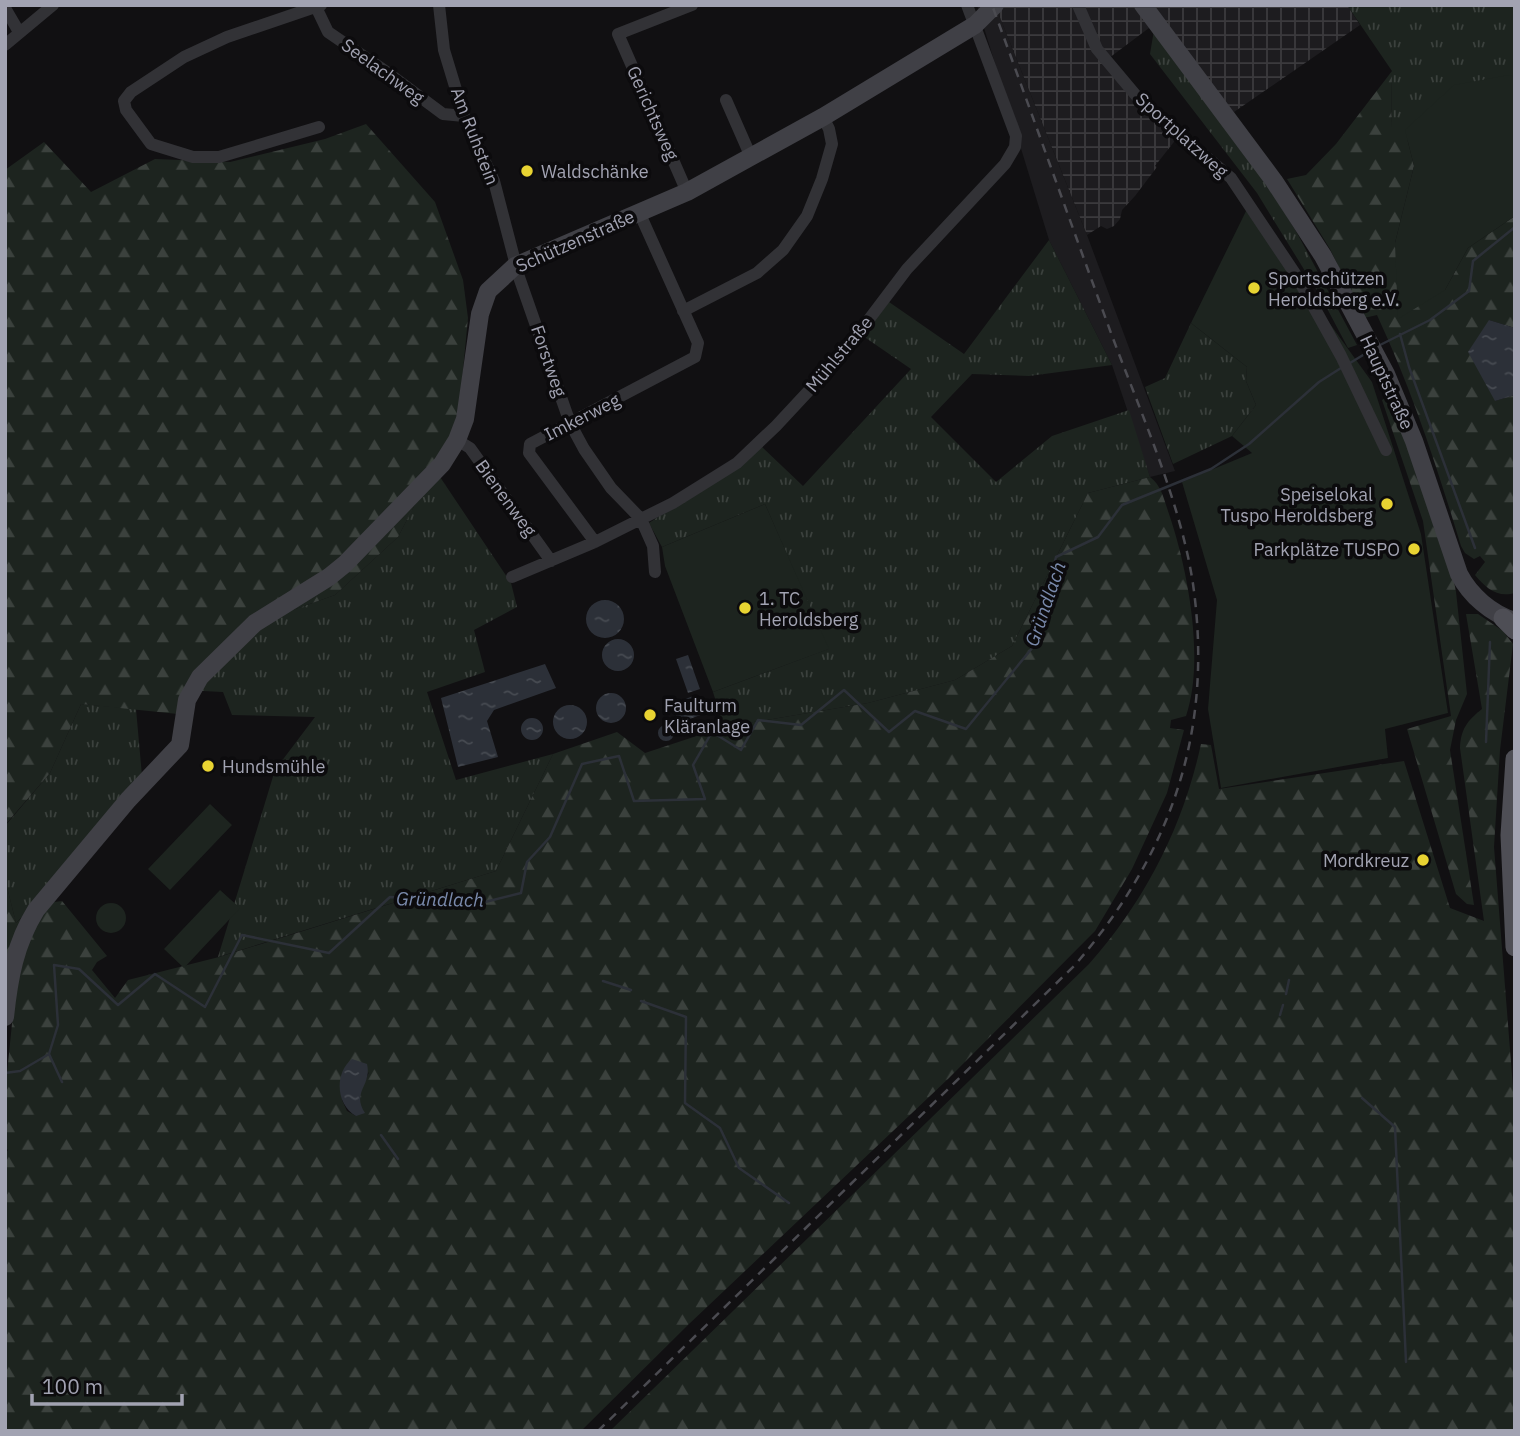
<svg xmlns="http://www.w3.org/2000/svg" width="1520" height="1436" viewBox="0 0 1520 1436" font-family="'IBM Plex Sans',sans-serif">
<defs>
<pattern id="industrial-grid" width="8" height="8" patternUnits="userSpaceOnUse" patternTransform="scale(1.75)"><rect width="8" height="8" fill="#1d1c1f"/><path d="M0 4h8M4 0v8" fill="none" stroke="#3b3a3d"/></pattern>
<pattern id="grass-tufts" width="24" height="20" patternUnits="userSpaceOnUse" patternTransform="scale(1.75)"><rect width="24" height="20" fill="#1d241f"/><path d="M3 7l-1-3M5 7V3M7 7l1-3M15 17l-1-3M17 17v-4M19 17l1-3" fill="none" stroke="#3b413d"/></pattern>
<pattern id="forest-firs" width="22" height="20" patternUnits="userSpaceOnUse" patternTransform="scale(1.75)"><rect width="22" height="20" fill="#1d241f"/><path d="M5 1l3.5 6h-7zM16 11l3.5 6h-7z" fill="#3b413d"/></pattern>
<pattern id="water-ripples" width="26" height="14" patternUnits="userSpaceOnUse" patternTransform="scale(1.75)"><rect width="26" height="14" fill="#2c3038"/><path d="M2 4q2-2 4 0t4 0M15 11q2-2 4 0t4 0" fill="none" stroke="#474b52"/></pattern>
</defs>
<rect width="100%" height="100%" fill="#111012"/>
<path fill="#1d1c1f" d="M 977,5 L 995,5 L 1087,235 L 1175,471 L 1150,477 L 1112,365 L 1049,240 Z"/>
<path fill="url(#industrial-grid)" d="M 995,5 L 1347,5 L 1360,25 L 1234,112 L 1157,22 L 1109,58 L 1177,138 L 1155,166 L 1157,167 L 1135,196 L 1122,210 L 1120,219 L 1114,226 L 1107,229 L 1101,226 L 1087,235 Z"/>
<path fill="url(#grass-tufts)" d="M 1347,5 L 1515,5 L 1515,216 L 1391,129 L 1392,71 Z
M 1154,30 L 1271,191 L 1297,233 L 1357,345 L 1348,348 L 1321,297 L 1257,193 L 1150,54 Z
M 1049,240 L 1112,365 L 1029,376 L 972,374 L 931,417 L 996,482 L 1052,436 L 1129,410 L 1150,477 L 1088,493 L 1012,646 L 955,680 L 868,703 L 724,727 L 713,692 L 828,649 L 765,504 L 662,547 L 649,523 L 762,447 L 803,486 L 911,369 L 863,336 L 889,302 L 964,354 Z
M 1191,323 L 1247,367 L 1246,381 L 1256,405 L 1232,436 L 1173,464 L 1145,387 L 1165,378 Z
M 434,468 L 511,583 L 517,607 L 474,630 L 485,672 L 427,692 L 456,780 L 553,754 L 496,871 L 218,957 L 275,770 L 315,717 L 232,715 L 223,692 L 183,690 L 256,623 L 335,595 L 398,537 Z
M 81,704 L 136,709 L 142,776 L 39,899 L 16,923 L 5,879 L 5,826 L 50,773 Z"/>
<path fill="url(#forest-firs)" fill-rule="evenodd" d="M 1392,71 L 1391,129 L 1405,130 L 1414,166 L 1395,243 L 1445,290 L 1468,248 L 1515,216 L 1515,328 L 1489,320 L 1495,401 L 1515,395 L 1515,593 C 1497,598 1486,588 1475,575 L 1485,562 L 1480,556 L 1474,559 L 1465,553 L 1461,546 C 1437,467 1412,390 1377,315 L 1364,318 L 1330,249 L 1287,179 L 1306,175 L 1336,144 Z
M 366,124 L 435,202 L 463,280 L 468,318 L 457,432 L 434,468 L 398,537 L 335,595 L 256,623 L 178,714 L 81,704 L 50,773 L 5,825 L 5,170 L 44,142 L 91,192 L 155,159 L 230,162 L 325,139 Z
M 1387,397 L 1416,464 L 1452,571 L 1456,592 L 1467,694 L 1456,720 L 1450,750 L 1474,905 L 1467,904 L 1456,894 L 1407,729 L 1451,716 L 1423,521 L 1382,400 Z
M 1150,477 C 1162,486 1164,500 1169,514 C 1188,570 1205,660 1186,716 L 1171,720 L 1170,728 L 1184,730 L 1167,793 L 1132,869 L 1095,931 L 949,1078 L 689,1324 L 581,1431 L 5,1431 L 5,1154 L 8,1150 L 5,1147 L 5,1093 L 15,994 L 26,938 L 47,903 L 62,901 L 107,956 L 97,962 L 92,970 L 115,998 L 128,980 L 219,957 L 496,871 L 553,754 L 617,732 L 645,753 L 724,727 L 868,703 L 955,680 L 1012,646 L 1088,493 ZM 369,1072 L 359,1096 L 356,1116 L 347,1111 L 342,1100 Z
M 1466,614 L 1478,614 L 1503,631 L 1513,644 L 1500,750 L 1494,847 L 1515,1113 L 1514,1431 L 610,1431 L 1089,964 C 1145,901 1183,827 1201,744 L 1211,745 L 1219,789 L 1404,761 L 1450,908 L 1484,921 L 1460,748 C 1461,729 1467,721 1482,709 Z
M 5,879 L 16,923 L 35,905 L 5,982 Z"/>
<path fill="#1d241f" d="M 1509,75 L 1515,77 L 1515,216 L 1468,248 L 1445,290 L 1398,319 L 1395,243 L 1414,166 L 1405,130 L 1454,85 Z
M 1247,209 L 1372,382 L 1421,534 L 1448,713 L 1385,729 L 1388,758 L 1221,788 L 1208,709 L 1217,600 L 1182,482 L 1252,453 L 1232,436 L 1256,405 L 1246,381 L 1247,367 L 1191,323 Z
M 765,504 L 829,649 L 713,692 L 665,566 L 662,547 Z
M 210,804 L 232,825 L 170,890 L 148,869 Z
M 220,890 L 240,908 L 184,968 L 164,949 Z
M96 918a15 15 0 1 1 30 0a15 15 0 1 1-30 0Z"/>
<path fill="url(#water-ripples)" d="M 1489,320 L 1515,328 L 1515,395 L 1495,401 L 1468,352 Z
M586 619a19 19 0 1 1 38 0a19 19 0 1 1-38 0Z
M602 655a16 16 0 1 1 32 0a16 16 0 1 1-32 0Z
M 688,655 L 700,689 L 688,693 L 676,659 Z
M 545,664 L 556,688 L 494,710 L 487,721 L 498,757 L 458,767 L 441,698 Z
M596 708a15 15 0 1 1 30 0a15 15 0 1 1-30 0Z
M 696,695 L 703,714 L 679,723 L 672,704 Z
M553 722a17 17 0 1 1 34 0a17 17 0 1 1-34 0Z
M521 729a11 11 0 1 1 22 0a11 11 0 1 1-22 0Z
M658 733a8 8 0 1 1 16 0a8 8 0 1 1-16 0Z
M 352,1059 L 367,1064 C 372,1086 351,1092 365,1113 L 356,1116 C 336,1105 334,1073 352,1059 Z"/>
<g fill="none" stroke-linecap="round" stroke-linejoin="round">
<path stroke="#2c3038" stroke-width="2.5" d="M 1400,334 L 1409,367 L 1475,548
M 1380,345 L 1430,320 L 1469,291 L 1473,261 L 1515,227
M 1350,363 L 1368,352
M 1486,742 L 1490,642
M 603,981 L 631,990
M 1286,994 L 1289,980
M 641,1001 L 686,1017 L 685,1103 L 720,1128 L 739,1168 L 789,1203
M 1280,1015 L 1283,1005
M 49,1054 L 62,1082
M 5,1073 L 20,1071 L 49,1054 L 58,1025 L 54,965 L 79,969 L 118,1005 L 155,974 L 205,1007 L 242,935 L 329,953 L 390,897 L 481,903 L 521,893 L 527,862 L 550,837 L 582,764 L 619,756 L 634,801 L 705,799 L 693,765 L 712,732 L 741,750 L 758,720 L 801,725 L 844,690 L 889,732 L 915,711 L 966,729 L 1033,647 L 1056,557 L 1098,537 L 1122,505 L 1211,469 L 1249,444 L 1319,382 L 1341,368
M 1362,1098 L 1395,1127 L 1406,1362
M 381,1135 L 398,1159"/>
<path stroke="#323236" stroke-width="12" d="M 439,5 L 444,50 L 464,116 L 494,181 L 519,277 L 570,423 L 584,449 L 611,488 L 641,519 L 653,546 L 655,572
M 1078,5 L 1097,49 L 1139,99 L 1231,178 L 1296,275 L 1341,356 L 1386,450
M 316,7 L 328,32 L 388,73 L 443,114 L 464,116
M 5,8 L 19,32
M 5,45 L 53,5
M 726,100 L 751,157
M 319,127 L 219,157 L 193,157 L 151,144 L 126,110 L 124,101 L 131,92 L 184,57 L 227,37 L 321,5
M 687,192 L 618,34 L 692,5
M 683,311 L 757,273 L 783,250 L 807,216 L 822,179 L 832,144 L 829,129 L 823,117
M 457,440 L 470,448 L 551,561
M 595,542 L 529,453 L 530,444 L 695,357 L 698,343 L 639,212
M 512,577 L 595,542 L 673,503 L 737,463 L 776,426 L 842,355 L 907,269 L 1005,164 L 1015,147 L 1016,136 L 967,5"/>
<path stroke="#404046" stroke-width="18" d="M 1143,5 L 1274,181 L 1323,256 L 1386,374 L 1414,441 L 1459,574 C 1470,595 1491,614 1515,621
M 5,1017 C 9,978 15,944 36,910 L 128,800 L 180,745 L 187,700 L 200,677 L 255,623 L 329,577 L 345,564 L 442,464 L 457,440 L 465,419 L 480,314 L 488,291 L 515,266 L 687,192 L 823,117 L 975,25 L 995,5"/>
<path stroke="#4e4e55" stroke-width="19" d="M 1503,618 L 1515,630
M 1515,759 L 1510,835 L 1515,947"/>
<path stroke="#4b4b51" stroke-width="2.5" stroke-dasharray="9 7" stroke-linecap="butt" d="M 598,1431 L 1075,965 C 1171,853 1214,732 1193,584 C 1181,503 1140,411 1111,333 C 1071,224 1032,114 992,5"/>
</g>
<g fill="#e8d332" stroke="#0c0b0d" stroke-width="2.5">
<circle cx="527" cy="171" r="7"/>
<circle cx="1254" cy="288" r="7"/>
<circle cx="1387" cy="504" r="7"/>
<circle cx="1414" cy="549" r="7"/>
<circle cx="745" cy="608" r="7"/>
<circle cx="650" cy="715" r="7"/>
<circle cx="208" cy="766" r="7"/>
<circle cx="1423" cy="860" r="7"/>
</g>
<g text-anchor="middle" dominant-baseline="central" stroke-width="7" stroke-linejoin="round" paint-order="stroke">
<g font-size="18" fill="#a2a3b2" stroke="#0c0b0d">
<text transform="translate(383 71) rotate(36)">Seelachweg</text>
<text transform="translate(653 113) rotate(66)">Gerichtsweg</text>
<text transform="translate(1182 135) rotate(42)">Sportplatzweg</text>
<text transform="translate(475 136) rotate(69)">Am Ruhstein</text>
<text transform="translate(575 241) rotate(-24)">Schützenstraße</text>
<text transform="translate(839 354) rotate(-50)">Mühlstraße</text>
<text transform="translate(549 361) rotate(71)">Forstweg</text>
<text transform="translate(1387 382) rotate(65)">Hauptstraße</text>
<text transform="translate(582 417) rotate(-27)">Imkerweg</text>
<text transform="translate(506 498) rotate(54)">Bienenweg</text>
</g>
<g font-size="18" fill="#a2a3b2" stroke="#0c0b0d" text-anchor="start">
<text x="541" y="171">Waldschänke</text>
<text x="1268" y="278">Sportschützen<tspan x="1268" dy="21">Heroldsberg e.V.</tspan></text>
<text x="1373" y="494" text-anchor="end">Speiselokal<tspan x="1373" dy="21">Tuspo Heroldsberg</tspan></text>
<text x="1400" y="549" text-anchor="end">Parkplätze TUSPO</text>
<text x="759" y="598">1. TC<tspan x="759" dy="21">Heroldsberg</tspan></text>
<text x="664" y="705">Faulturm<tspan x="664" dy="21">Kläranlage</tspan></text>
<text x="222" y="766">Hundsmühle</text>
<text x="1409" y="860" text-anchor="end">Mordkreuz</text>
</g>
<g font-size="19" font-style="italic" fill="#7a8aac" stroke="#0c0b0d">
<text transform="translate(1045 604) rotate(-71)">Gründlach</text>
<text transform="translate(440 899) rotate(1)">Gründlach</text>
</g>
</g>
<rect width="1520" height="1436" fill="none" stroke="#a2a3b2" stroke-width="14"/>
<path d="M32 1394v10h150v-10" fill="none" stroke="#a2a3b2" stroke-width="3.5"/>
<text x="42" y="1394" font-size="21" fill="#a2a3b2" stroke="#0c0b0d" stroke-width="5" paint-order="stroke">100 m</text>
</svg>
